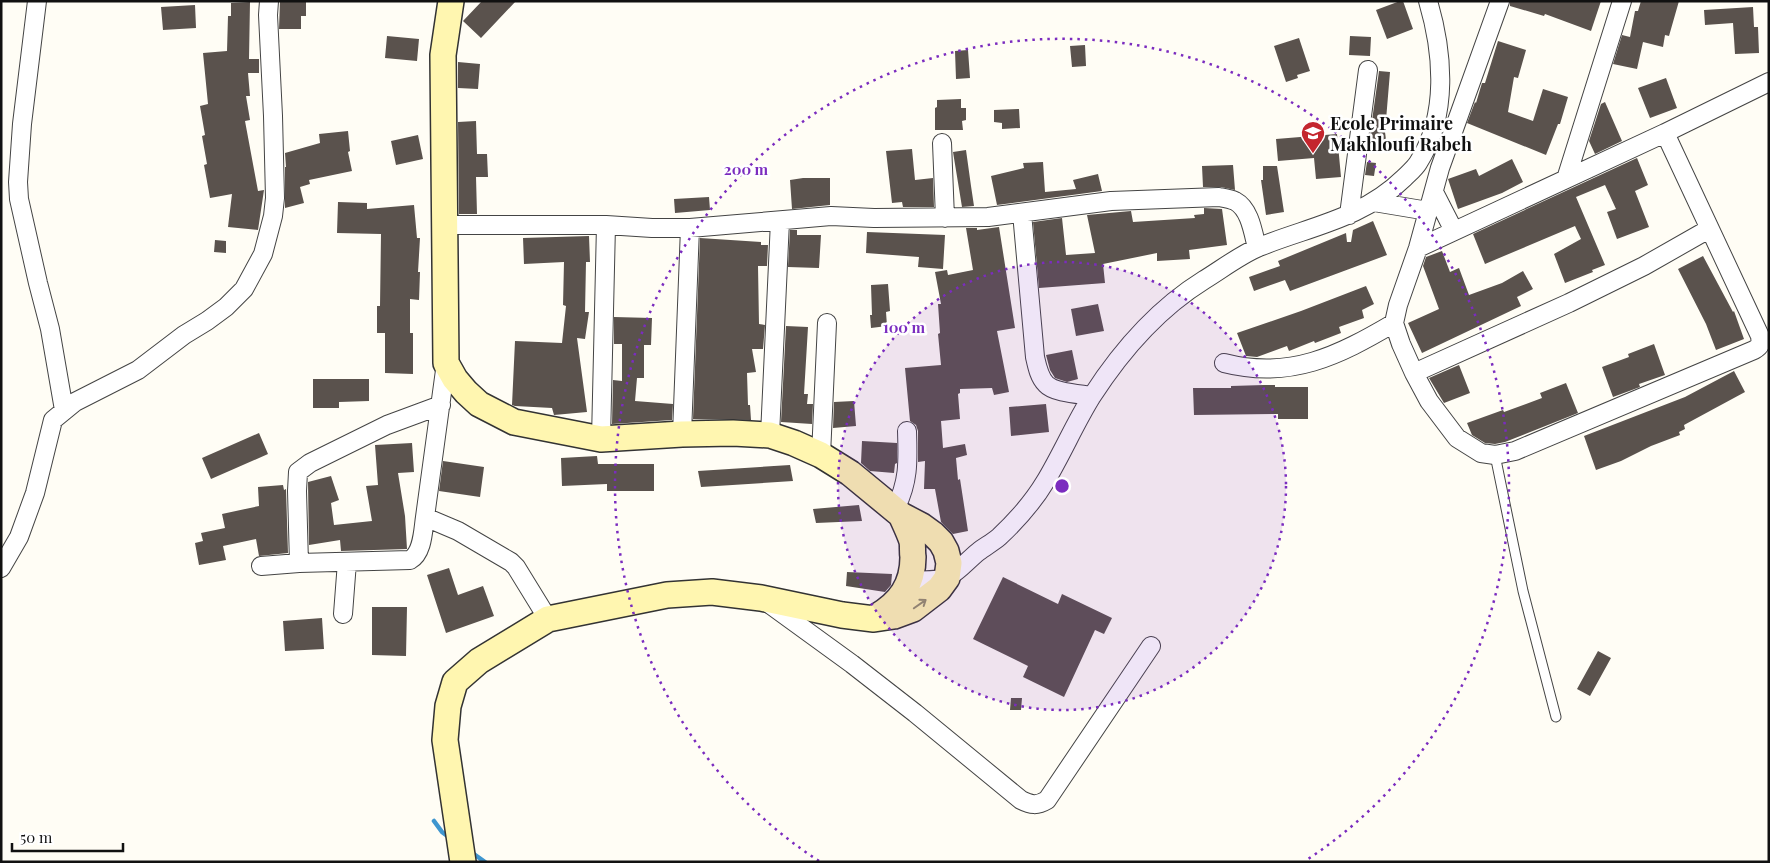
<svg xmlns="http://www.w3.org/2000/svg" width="1770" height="863" viewBox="0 0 1770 863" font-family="'Playfair Display',serif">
<rect width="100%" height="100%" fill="#fffdf5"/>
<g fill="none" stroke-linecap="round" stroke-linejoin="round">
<path stroke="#3f96cf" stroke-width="4.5" d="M 434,821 L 442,832 L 450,838
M 471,852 L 485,862"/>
</g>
<path fill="#5a524d" d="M 280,1 L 306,1 L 306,16 L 301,16 L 301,29 L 279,29 Z
M 482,1 L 516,1 L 481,38 L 463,21 Z
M 1400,1 L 1403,1 L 1413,29 L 1387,39 L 1376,10 Z
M 1510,1 L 1601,1 L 1591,31 L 1545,14 L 1544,16 L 1510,6 Z
M 1641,1 L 1679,1 L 1669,36 L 1665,35 L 1663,47 L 1643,42 L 1637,69 L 1613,64 L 1622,35 L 1630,37 L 1635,11 L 1638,11 Z
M 250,2 L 249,59 L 259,59 L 259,73 L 248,73 L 250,96 L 246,96 L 250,120 L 245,121 L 258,191 L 264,190 L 258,230 L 228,227 L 232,194 L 210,198 L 204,165 L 207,164 L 202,136 L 205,135 L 200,106 L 208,104 L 203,53 L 227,51 L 228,16 L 231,16 L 231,3 Z
M 195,5 L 196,28 L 163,30 L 161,7 Z
M 1753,7 L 1754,27 L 1758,27 L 1759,53 L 1735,54 L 1733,23 L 1705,25 L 1704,10 Z
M 387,36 L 419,39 L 417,61 L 385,58 Z
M 1350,36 L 1371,37 L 1370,56 L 1349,55 Z
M 1299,38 L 1310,71 L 1297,75 L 1298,78 L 1286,82 L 1274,46 Z
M 1498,41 L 1526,50 L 1518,78 L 1514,77 L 1508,112 L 1533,121 L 1543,89 L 1568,97 L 1560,124 L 1558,124 L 1546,155 L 1467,123 L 1475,102 L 1476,103 L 1482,83 L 1485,83 Z
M 1085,45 L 1086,66 L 1072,67 L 1070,46 Z
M 968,50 L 970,78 L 956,79 L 955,51 Z
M 458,62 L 480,64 L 478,89 L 458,88 Z
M 1379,71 L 1390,72 L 1385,132 L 1387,148 L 1368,149 Z
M 1666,78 L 1677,108 L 1650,118 L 1638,88 Z
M 961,99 L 961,108 L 966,108 L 966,120 L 962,121 L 963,130 L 935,130 L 935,108 L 937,107 L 937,100 Z
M 1605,102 L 1622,141 L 1595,154 L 1589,141 L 1601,104 Z
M 1019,109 L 1020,128 L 1002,129 L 1002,123 L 994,122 L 994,110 Z
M 476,121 L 477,154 L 487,154 L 488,177 L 476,177 L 477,214 L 459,214 L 458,122 Z
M 348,131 L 350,151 L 348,152 L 352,171 L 309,180 L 310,184 L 300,187 L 304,203 L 285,208 L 285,167 L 286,167 L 285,153 L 320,143 L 319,134 Z
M 1337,134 L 1341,177 L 1316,179 L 1314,158 L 1278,161 L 1276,139 Z
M 418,135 L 423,159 L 396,165 L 391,141 Z
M 912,149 L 915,180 L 933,178 L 934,207 L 903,207 L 902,202 L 892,203 L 886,151 Z
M 966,150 L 971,186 L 974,206 L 962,207 L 953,152 Z
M 1637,158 L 1648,185 L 1635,191 L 1649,227 L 1617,239 L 1607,212 L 1616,209 L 1605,185 L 1576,197 L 1605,265 L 1592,270 L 1593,272 L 1565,283 L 1554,254 L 1581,239 L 1575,226 L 1485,264 L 1473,234 Z
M 1512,159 L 1523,182 L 1502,193 L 1458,209 L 1448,179 L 1476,169 L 1479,176 Z
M 1043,162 L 1045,192 L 1076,189 L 1073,180 L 1098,174 L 1102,191 L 997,205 L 991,176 L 1024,168 L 1023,163 Z
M 1367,162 L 1376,163 L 1374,176 L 1365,175 Z
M 1233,165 L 1235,190 L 1221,187 L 1203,187 L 1202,166 Z
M 1263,166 L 1277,166 L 1284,212 L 1266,215 L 1261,180 L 1263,180 Z
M 803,178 L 830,178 L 830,205 L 792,209 L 790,180 Z
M 709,197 L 710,210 L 675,213 L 674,199 Z
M 338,202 L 367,203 L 367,209 L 414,205 L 417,238 L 420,238 L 418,272 L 420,272 L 419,300 L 410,299 L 410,333 L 413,333 L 413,374 L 385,373 L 385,333 L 377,333 L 377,306 L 380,306 L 381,234 L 337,233 Z
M 1204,208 L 1222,209 L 1227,245 L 1189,250 L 1190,259 L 1157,261 L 1157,253 L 1103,264 L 1105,283 L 1039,288 L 1033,222 L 1062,218 L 1066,255 L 1095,253 L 1087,215 L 1131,211 L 1133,222 L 1195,218 L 1194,215 L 1204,214 Z
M 1373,221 L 1387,255 L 1290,291 L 1285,280 L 1254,291 L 1249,277 L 1280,266 L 1278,261 L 1346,233 L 1347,242 L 1351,242 L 1353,230 Z
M 999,227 L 1015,328 L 997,331 L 1009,392 L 994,395 L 992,388 L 960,389 L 960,393 L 958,394 L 960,419 L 941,421 L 943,448 L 965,444 L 967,455 L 956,458 L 958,480 L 960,479 L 968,531 L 953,534 L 941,522 L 935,489 L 924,489 L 925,461 L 918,462 L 918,431 L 916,425 L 910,421 L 905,368 L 941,365 L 938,334 L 940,333 L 938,304 L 941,304 L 935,272 L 947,270 L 948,275 L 973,270 L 966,228 L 977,228 L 977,230 Z
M 790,230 L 797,230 L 797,235 L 821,235 L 819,268 L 788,267 Z
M 867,232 L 945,235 L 943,269 L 918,267 L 919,257 L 866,253 Z
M 589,236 L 590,262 L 586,262 L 585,312 L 589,312 L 585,339 L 577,338 L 587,412 L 554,415 L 552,408 L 515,406 L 512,405 L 515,341 L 562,343 L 566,306 L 563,305 L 564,262 L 524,264 L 523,238 Z
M 700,238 L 761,242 L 761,245 L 768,245 L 767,266 L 758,266 L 759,324 L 765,325 L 763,349 L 752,349 L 756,372 L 747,373 L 748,405 L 750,405 L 751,420 L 693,419 Z
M 215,240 L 226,241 L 226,253 L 214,252 Z
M 1442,251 L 1450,272 L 1459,268 L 1469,295 L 1502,283 L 1523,271 L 1533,289 L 1517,297 L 1521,306 L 1422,353 L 1408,323 L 1439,309 L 1423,266 L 1426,257 Z
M 1703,256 L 1733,312 L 1734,311 L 1744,339 L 1716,350 L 1706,324 L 1678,269 Z
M 888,284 L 890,311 L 886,312 L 887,326 L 871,328 L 870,315 L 872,315 L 871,285 Z
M 1366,286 L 1374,304 L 1362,310 L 1364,318 L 1339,327 L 1341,333 L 1315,343 L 1314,341 L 1289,351 L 1287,346 L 1257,357 L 1246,356 L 1237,333 L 1301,311 Z
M 1098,304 L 1104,331 L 1076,336 L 1071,309 Z
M 614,317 L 652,318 L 651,345 L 644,345 L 644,378 L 637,378 L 635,401 L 673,404 L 672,420 L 612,424 L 613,380 L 622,381 L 622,344 L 614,344 Z
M 786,326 L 808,327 L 804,394 L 808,394 L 807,404 L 813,404 L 812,424 L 781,422 Z
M 1654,344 L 1665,375 L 1639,384 L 1640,387 L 1613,397 L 1602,367 L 1629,357 L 1628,354 Z
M 1072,350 L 1078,379 L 1067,382 L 1055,378 L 1050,370 L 1046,355 Z
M 1459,365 L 1470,393 L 1444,403 L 1429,378 Z
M 1734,371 L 1745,392 L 1684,425 L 1685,429 L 1679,432 L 1680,435 L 1651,446 L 1621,461 L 1596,470 L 1584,436 L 1685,397 Z
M 313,379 L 369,379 L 369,401 L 339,402 L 339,408 L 313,408 Z
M 1566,383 L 1578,413 L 1505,442 L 1495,444 L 1485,443 L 1472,435 L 1467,423 L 1503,410 L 1504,412 L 1542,398 L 1540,393 Z
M 1264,385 L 1275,385 L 1275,387 L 1308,387 L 1308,419 L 1278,419 L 1278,414 L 1194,415 L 1193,388 L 1231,388 L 1231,386 Z
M 854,401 L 856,426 L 833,428 L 834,402 Z
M 1046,404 L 1049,432 L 1011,436 L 1009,407 Z
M 259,433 L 268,454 L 211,479 L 202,458 Z
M 862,441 L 897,443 L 897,463 L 895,464 L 894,473 L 870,471 L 861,463 Z
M 412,443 L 414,472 L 398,473 L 405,516 L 407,549 L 341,551 L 340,540 L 309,545 L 308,482 L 331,476 L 339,500 L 331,503 L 334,525 L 372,521 L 366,486 L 378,485 L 375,445 Z
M 597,456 L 598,464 L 654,464 L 654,491 L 607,491 L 607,484 L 562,486 L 561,458 Z
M 443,461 L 484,467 L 480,497 L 439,491 Z
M 790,465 L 793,481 L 701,487 L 698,471 Z
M 283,485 L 284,490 L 286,489 L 288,553 L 259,556 L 256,539 L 223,546 L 226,560 L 199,565 L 195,543 L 203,541 L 201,533 L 225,528 L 222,514 L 259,506 L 258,487 Z
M 859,505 L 862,521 L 816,523 L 813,509 Z
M 449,568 L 458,595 L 483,586 L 494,616 L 446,633 L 427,575 Z
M 847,572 L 892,574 L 891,585 L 885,592 L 846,586 Z
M 1003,577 L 1058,604 L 1062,594 L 1112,618 L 1104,634 L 1095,630 L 1064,697 L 1023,677 L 1028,666 L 973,639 Z
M 372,607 L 407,607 L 406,656 L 372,655 Z
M 322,618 L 324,649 L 285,651 L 283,621 Z
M 1598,651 L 1611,658 L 1590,696 L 1577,689 Z
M 1011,698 L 1022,698 L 1021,710 L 1010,710 Z"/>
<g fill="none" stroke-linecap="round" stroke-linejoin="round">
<g stroke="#444" stroke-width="11">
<path id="service" d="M 1495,455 L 1523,591 L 1556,717"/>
</g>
<g stroke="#444" stroke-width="20">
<path id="minor" d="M 37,1 L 22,124 L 18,182 L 19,199 L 38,283 L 50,329 L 64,410
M 1665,133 L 1769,82
M 942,143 L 945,218
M 1566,179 L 1622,1
M 1434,192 L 1454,231
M 1374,202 L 1428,211
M 1022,213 L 1035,357 C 1037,366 1039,377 1046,384 C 1054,393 1080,394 1092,396
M 1349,215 L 1368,70
M 444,225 L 606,225 L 652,228 L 690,228 L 831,216 L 874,218 L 988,217 L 1111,201 L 1219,197 C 1224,198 1230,199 1235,201 C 1250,209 1253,232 1257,248
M 1418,248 L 1665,133 L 1760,336 C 1761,344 1761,346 1754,350 L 1515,451 L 1495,455 L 1481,453 L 1457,438 L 1429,401 L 1414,373 L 1401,344 L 1394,323 L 1398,305 L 1418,248 L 1440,168 L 1500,1
M 1224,363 C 1290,380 1338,356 1394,323
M 1414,373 L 1569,303 L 1644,266 L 1709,229
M 682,434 L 690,228
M 770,435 L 780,221
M 601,439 L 606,225
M 821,455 L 827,323
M 895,509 C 909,482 908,461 907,431
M 425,517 L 458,531 L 511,562 L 516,567 L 548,619
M 299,563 L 297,491 L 298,472 L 310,463 L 387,425 L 441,405
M 261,566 L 299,563 L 410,560 C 423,553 423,530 425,517 L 446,363
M 1,568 L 19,537 L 35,493 L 53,420 L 75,402 L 138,370 L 184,335 L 207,321 L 226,307 L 244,289 L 263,254 L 273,216 L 275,198 L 273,116 L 268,15 L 269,1
M 910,581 C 920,580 941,581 948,577 C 959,571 968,560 978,552 C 984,547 992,543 999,537 C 1016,521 1033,502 1045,482 C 1062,454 1075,423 1092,396 C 1121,351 1159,308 1204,280 C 1222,269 1240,255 1259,247 C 1311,226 1362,219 1404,178 C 1409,173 1415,168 1418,163 C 1449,115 1443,52 1428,1
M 768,603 L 852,664 L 915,713 L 1021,800 C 1031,805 1037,806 1047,800 L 1151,646
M 343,614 L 347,562"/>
</g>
<g stroke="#333" stroke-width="28">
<path id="secondary" d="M 451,1 L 443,55 L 446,363 L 455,379 L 466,392 L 479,404 L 514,422 L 601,439 L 682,434 L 733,433 L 770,435 L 794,443 L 821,455 L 850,473 L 901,515 L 922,526 L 933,534 L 941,542 L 946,551 L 949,563 L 947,578 L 939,589 L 913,609 L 894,616 L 874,619 L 842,615 L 761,598 L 712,592 L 667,595 L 548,619 L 479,661 L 455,682 L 448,706 L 445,740 L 463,862
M 876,617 C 900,603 913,585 913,557 C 912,552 913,546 912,541 C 909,532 905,524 901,515"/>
</g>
<use href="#service" stroke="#fff" stroke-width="9"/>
<use href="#minor" stroke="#fff" stroke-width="18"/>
<use href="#secondary" stroke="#fff6b0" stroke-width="25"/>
</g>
<defs><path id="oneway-shaft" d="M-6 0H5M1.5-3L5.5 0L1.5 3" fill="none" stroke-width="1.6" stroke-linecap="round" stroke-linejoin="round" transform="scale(1.25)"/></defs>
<use stroke="#948f68" href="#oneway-shaft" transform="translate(920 604) rotate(-35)"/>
<circle cx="1062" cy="486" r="224" fill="#7b2cbf" fill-opacity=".12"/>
<g fill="none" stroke="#7b2cbf" stroke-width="2.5" stroke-dasharray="2.5 5">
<circle cx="1062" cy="486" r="224"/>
<path d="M819 861A447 447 0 1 1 1305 861"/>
</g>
<defs>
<g id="school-pin" transform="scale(1.25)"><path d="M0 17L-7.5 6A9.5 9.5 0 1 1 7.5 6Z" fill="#c4262e" stroke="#fff"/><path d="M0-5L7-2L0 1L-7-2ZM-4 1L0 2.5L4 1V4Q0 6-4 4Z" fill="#fff"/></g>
</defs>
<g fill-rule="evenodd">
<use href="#school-pin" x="1313" y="133"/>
</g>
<g text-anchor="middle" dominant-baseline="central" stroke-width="5" stroke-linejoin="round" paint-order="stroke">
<g font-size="18" font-weight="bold" fill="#111" stroke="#fff" text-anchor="start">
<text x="1330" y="123">Ecole Primaire<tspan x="1330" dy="21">Makhloufi Rabeh</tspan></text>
</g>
</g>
<circle cx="1062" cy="486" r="8" fill="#7b2cbf" stroke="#fff" stroke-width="2.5"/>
<g font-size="15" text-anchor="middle" font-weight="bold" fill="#7b2cbf" stroke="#fff" stroke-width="5" stroke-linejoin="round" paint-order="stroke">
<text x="746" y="175">200 m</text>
<text x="904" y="333">100 m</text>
</g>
<rect width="1770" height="863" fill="none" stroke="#111111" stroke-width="5"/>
<path d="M12 843v8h111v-8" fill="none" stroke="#111111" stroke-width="2.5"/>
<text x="20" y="843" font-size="15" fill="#111111" stroke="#ffffff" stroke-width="4" paint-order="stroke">50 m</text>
</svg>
